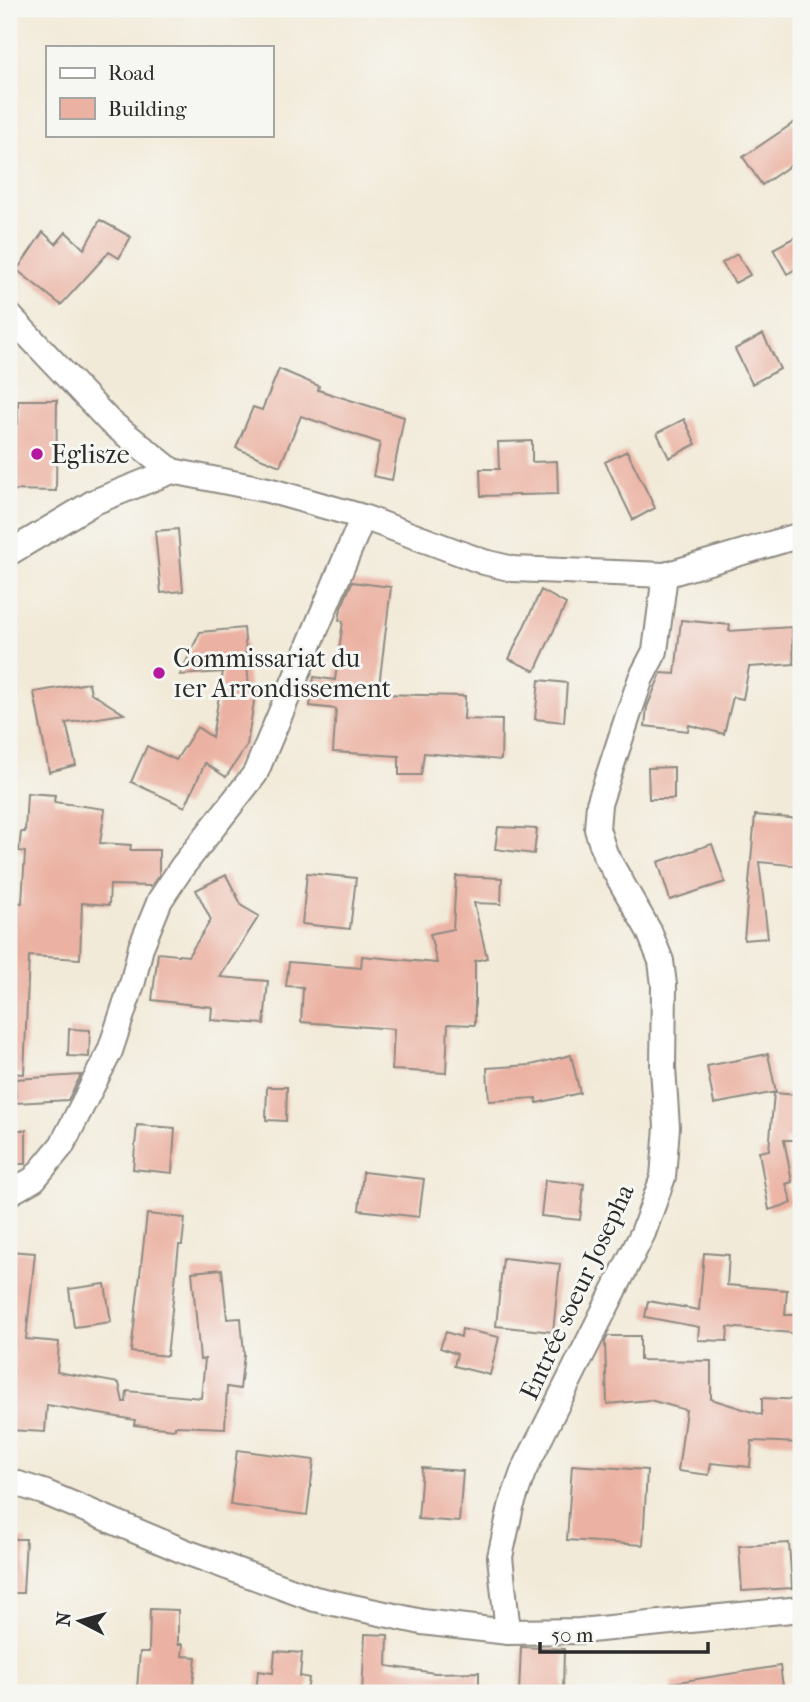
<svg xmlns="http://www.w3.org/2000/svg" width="810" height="1702" viewBox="0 0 810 1702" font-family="'IM FELL French Canon',serif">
<rect width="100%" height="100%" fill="#f6f6f2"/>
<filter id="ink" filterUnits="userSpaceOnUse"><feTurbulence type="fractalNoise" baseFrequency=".0143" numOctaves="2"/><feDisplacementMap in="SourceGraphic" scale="14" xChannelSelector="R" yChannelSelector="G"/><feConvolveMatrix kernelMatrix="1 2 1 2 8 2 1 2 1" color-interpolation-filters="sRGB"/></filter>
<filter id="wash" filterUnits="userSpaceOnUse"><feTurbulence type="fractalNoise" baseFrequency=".00686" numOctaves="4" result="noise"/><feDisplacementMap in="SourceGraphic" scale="28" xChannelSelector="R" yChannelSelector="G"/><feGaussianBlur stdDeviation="1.57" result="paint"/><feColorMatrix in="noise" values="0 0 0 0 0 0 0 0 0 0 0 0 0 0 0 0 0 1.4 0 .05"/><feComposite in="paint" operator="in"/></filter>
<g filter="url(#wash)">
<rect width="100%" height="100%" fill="#f2ead8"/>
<g id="blocks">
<path fill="#ebb2a3" d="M 795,122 L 801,132 L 801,158 L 762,185 L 743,157 Z
M 100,220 L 131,237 L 119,258 L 109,252 L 61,305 L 17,270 L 43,232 L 56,244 L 66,232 L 84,249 Z
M 801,234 L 801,266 L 787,274 L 773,249 Z
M 737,254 L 750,275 L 735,283 L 722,263 Z
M 763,334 L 780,369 L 752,384 L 735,349 Z
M 279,369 L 319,386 L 318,390 L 404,417 L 392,480 L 373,476 L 380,443 L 301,416 L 280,466 L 236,448 L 253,407 L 262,410 Z
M 18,400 L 57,400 L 56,491 L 9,490 L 9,424 L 18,424 Z
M 684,419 L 696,444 L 669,458 L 657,433 Z
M 532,441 L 532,462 L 557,461 L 558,494 L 481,496 L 480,469 L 499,469 L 498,442 Z
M 627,451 L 655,508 L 633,520 L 605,462 Z
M 178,529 L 183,591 L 161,593 L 155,531 Z
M 352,582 L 391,587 L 378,694 L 465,696 L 464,719 L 502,720 L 501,760 L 424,753 L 421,775 L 399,775 L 399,756 L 333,752 L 336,709 L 310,706 L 314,677 L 335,680 L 343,621 L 339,620 L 341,608 Z
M 541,590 L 566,604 L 535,671 L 509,659 Z
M 681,620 L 730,625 L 729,631 L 792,627 L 794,664 L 749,667 L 743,699 L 733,697 L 724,734 L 689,725 L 688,731 L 645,726 L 647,707 L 661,673 L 675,674 Z
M 244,628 L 249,688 L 256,689 L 247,745 L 226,777 L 205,763 L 185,807 L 131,782 L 147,746 L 176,760 L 197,727 L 212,737 L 223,672 L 180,675 L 200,632 Z
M 539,680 L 567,683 L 564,722 L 535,719 Z
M 89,683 L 91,693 L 124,714 L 66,723 L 76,765 L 49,772 L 34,692 Z
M 674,767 L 674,799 L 649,799 L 648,768 Z
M 27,793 L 55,795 L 54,802 L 105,809 L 100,843 L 131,845 L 130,850 L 159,850 L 159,875 L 151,886 L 110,885 L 109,905 L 82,903 L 80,959 L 29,956 L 24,1074 L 9,1073 L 12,902 L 22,903 L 25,852 L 19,851 L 21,832 L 25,832 Z
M 755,815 L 801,819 L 801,866 L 759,862 L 768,938 L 744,940 Z
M 498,827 L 537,829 L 534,854 L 495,849 Z
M 712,844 L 725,882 L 670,900 L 658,862 Z
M 307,873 L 356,878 L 350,929 L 302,924 Z
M 226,875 L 242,906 L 259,916 L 220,977 L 268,981 L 264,1024 L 211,1020 L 212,1007 L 152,1000 L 158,953 L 188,956 L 211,920 L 196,890 Z
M 456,876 L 502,878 L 501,904 L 474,903 L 487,958 L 475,961 L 475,1025 L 448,1024 L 446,1073 L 392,1070 L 394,1029 L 301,1022 L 303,987 L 286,986 L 289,962 L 361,968 L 362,956 L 437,963 L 430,934 L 453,929 Z
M 69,1029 L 90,1030 L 89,1057 L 68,1056 Z
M 768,1054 L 776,1092 L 714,1104 L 707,1066 Z
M 571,1055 L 580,1093 L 537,1103 L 536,1098 L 489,1101 L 487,1068 L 531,1065 Z
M 81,1075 L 68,1100 L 16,1103 L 15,1079 Z
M 267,1087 L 287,1087 L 286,1121 L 266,1120 Z
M 774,1093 L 798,1095 L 794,1140 L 784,1140 L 792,1182 L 786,1184 L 792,1203 L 769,1210 L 759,1152 L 769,1150 Z
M 137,1125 L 175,1128 L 172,1173 L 133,1169 Z
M 9,1130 L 26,1130 L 26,1164 L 9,1164 Z
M 363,1172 L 424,1179 L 419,1217 L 359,1210 Z
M 545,1180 L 584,1184 L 580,1220 L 541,1216 Z
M 147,1214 L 185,1218 L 182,1245 L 179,1245 L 167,1356 L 131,1352 Z
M 9,1251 L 35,1253 L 26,1339 L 59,1342 L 57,1372 L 119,1383 L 123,1402 L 126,1402 L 127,1391 L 201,1398 L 205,1359 L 200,1360 L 192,1272 L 222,1269 L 227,1319 L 241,1318 L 244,1354 L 240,1389 L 227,1387 L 225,1428 L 175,1426 L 175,1429 L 134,1425 L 135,1420 L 47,1405 L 45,1432 L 9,1430 Z
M 704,1253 L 729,1255 L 727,1285 L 787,1290 L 785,1315 L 801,1315 L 801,1334 L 728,1327 L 727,1341 L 698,1340 L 699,1327 L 645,1317 L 648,1301 L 699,1310 Z
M 503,1258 L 560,1264 L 553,1332 L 496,1326 Z
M 105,1284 L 111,1322 L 74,1327 L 69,1289 Z
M 462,1329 L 499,1337 L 490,1375 L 454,1366 L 457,1354 L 440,1348 L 446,1332 L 461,1337 Z
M 608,1336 L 640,1336 L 640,1360 L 711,1361 L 711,1399 L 762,1415 L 762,1398 L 801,1400 L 801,1443 L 752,1441 L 750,1467 L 711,1463 L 709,1475 L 678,1471 L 686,1410 L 650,1400 L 607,1404 L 605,1341 Z
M 237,1450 L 314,1460 L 307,1515 L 230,1505 Z
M 572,1465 L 647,1470 L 643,1545 L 567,1540 Z
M 422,1468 L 463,1471 L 459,1522 L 418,1519 Z
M 9,1539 L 26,1539 L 23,1593 L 9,1593 Z
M 789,1543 L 792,1588 L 742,1591 L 739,1546 Z
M 150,1609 L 178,1610 L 178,1644 L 183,1644 L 182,1656 L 196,1657 L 192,1693 L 137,1688 L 140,1652 L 149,1652 Z
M 365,1634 L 388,1635 L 387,1666 L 435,1673 L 479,1672 L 479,1693 L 362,1693 Z
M 521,1647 L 564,1649 L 563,1693 L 519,1693 Z
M 275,1651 L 302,1653 L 300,1676 L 309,1678 L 307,1693 L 256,1693 L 258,1671 L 273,1673 Z
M 780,1666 L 784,1693 L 672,1693 L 671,1683 Z"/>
</g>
</g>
<g filter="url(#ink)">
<use href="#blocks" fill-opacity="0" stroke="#8e8a82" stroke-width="2"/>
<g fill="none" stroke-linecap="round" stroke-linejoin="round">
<g stroke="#8e8a82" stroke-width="28">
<path id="street" d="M 9,315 L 109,421 L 172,471
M 172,471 L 268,490 L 363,517 L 484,562 L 513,569 L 665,575 L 801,535
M 9,553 L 94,502 L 172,471
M 9,1193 L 34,1179 L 62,1145 L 110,1051 L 133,981 L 141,947 L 160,900 L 182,867 L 255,774 L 363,517
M 9,1481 L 46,1493 L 186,1552 L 315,1599 L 422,1622 L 508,1632 L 580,1631 L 801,1609
M 508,1632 L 500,1557 L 511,1507 L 523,1472 L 643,1233 L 663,1177 L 667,1127 L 663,1068 L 664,985 L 661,961 L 649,931 L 605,854 L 597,829 L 599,804 L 628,716 L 641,678 L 655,651 L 665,575"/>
</g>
<use href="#street" stroke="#fff" stroke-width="24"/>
</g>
</g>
<g fill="#b5179e" stroke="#f6f6f2" stroke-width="2.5">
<circle cx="37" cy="454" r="7"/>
<circle cx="159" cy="673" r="7"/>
</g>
<g text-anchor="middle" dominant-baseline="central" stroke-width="6" stroke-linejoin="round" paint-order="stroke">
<g font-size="26" fill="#2b2b2b" stroke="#f6f6f2" text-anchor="start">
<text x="51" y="454">Eglisze</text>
<text x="173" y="658">Commissariat du<tspan x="173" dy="30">1er Arrondissement</tspan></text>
</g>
<g font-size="26" fill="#2b2b2b" stroke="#f6f6f2">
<text transform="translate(577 1292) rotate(-65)">Entrée soeur Josepha</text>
</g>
</g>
<rect width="810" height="1702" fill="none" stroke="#f6f6f2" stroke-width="35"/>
<rect x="46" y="46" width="228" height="91" fill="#f6f6f2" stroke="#a5a5a2" stroke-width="2"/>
<rect x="60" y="68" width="35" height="10" fill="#ffffff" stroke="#a5a5a2" stroke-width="2"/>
<text x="108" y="80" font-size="21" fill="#2b2b2b">Road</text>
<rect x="60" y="98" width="35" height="21" fill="#ebb2a3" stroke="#a5a5a2" stroke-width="2"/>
<text x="108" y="116" font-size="21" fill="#2b2b2b">Building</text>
<g transform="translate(80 1621) rotate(276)" stroke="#f6f6f2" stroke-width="5" paint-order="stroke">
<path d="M0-5L12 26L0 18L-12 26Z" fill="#2b2b2b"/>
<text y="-10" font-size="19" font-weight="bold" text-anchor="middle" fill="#2b2b2b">N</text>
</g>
<path d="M540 1642v10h168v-10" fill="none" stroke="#2b2b2b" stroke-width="3.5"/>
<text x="551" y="1642" font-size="21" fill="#2b2b2b" stroke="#f6f6f2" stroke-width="5" paint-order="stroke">50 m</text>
</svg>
